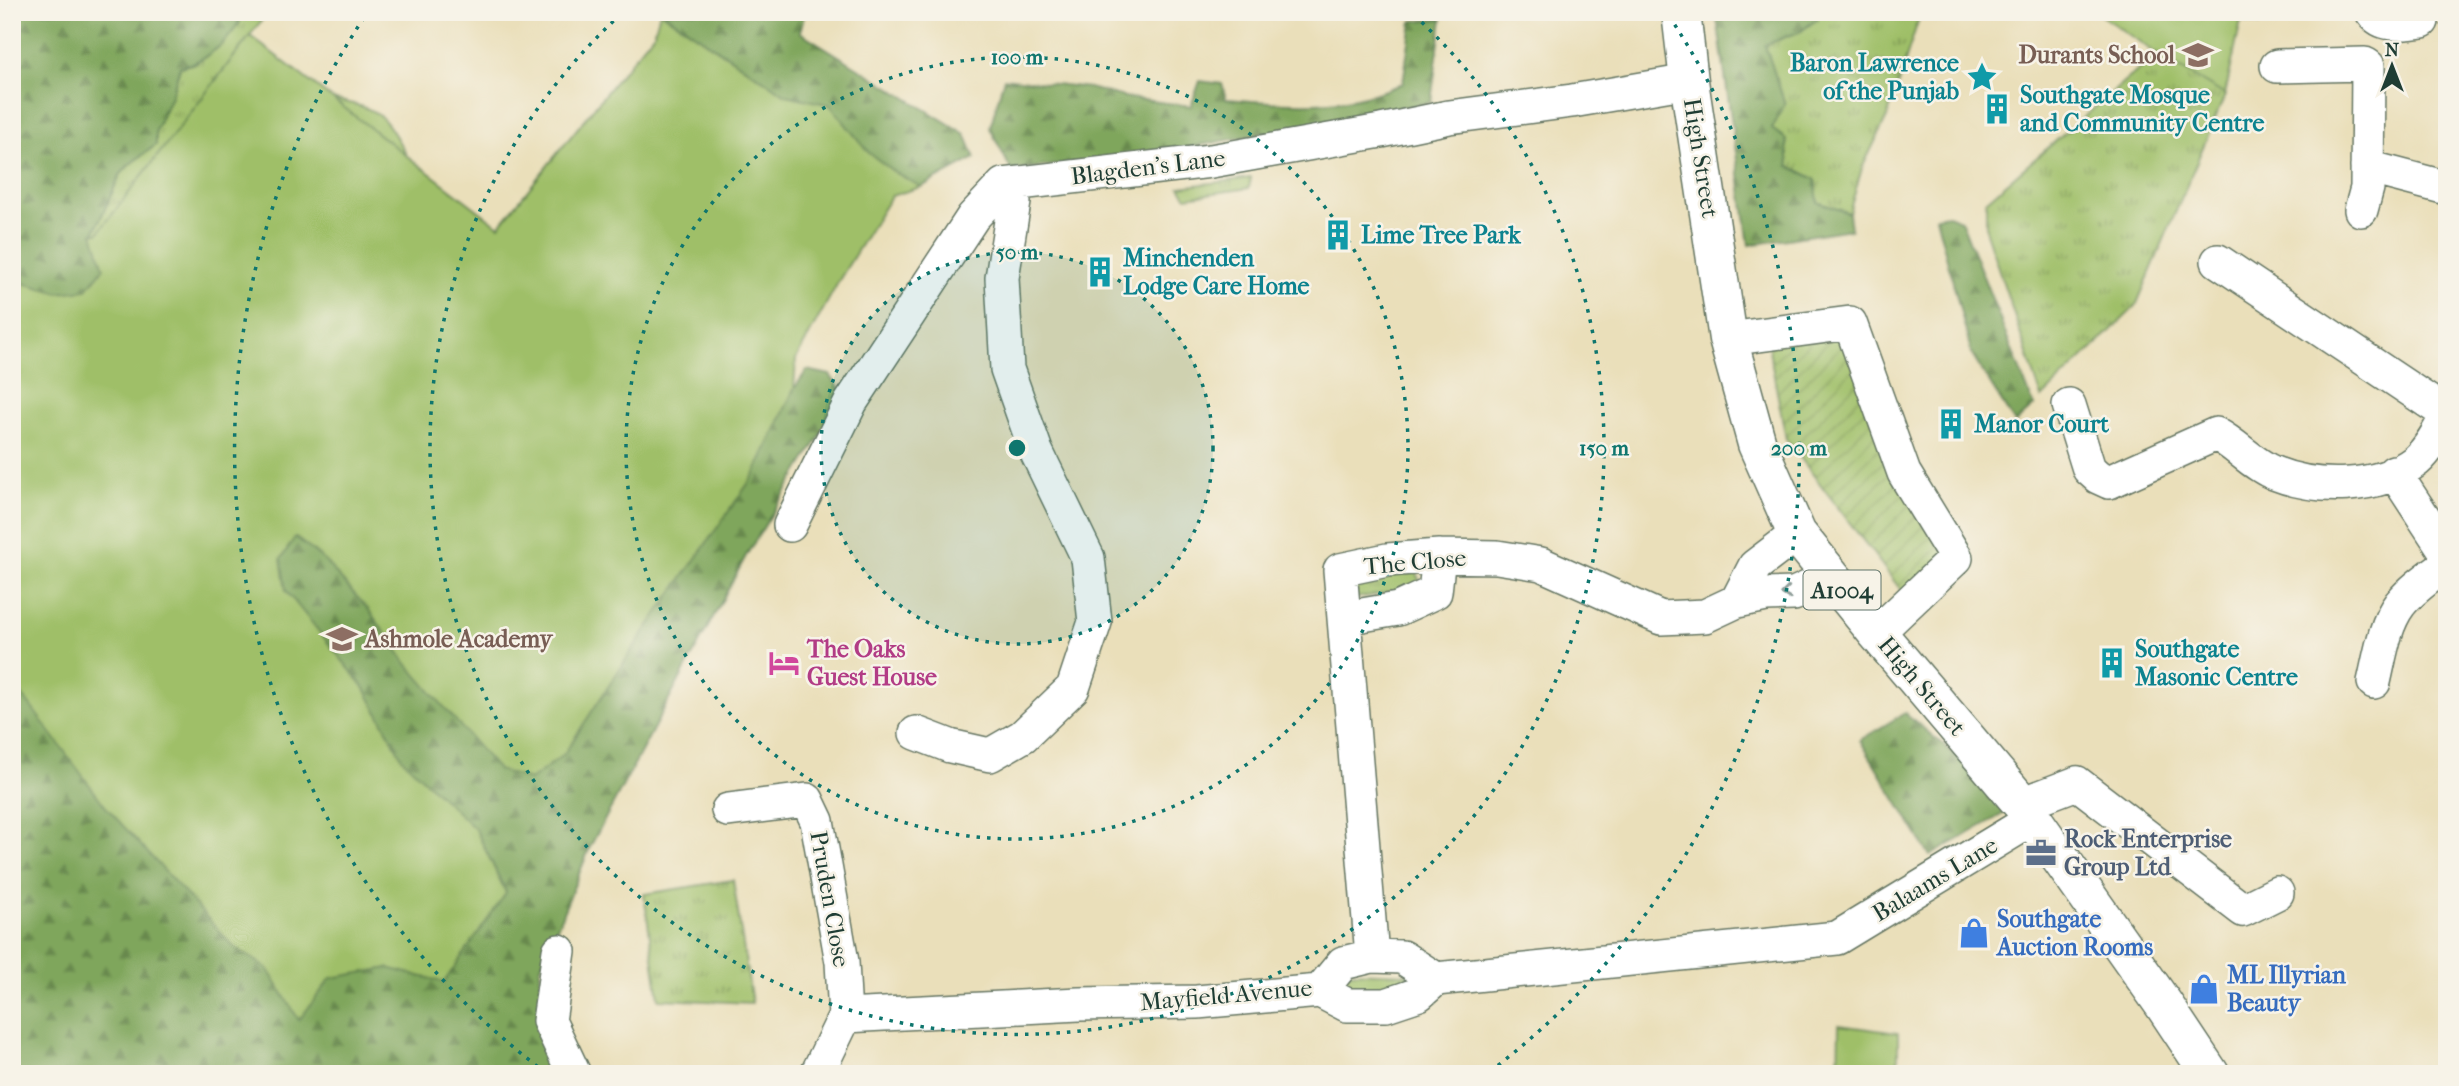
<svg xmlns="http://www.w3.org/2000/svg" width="2459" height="1086" viewBox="0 0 2459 1086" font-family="'IM FELL French Canon',serif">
<defs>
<pattern id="grass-tufts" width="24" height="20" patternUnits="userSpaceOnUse" patternTransform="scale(1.75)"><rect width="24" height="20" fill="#9fbf68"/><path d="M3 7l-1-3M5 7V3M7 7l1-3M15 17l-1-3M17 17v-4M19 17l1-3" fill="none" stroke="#819c56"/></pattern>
<pattern id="forest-firs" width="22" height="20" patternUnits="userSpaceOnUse" patternTransform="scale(1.75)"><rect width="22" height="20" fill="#7fa65c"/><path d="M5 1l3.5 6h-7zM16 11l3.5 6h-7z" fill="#67884d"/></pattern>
<pattern id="garden-furrows" width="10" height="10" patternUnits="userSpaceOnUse" patternTransform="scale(1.75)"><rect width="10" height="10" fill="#9fbf68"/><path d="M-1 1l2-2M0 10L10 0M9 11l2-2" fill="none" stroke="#819c56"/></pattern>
</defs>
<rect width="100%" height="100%" fill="#f7f3e8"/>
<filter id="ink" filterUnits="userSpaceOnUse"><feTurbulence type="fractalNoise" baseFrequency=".0143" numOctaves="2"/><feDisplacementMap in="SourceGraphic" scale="14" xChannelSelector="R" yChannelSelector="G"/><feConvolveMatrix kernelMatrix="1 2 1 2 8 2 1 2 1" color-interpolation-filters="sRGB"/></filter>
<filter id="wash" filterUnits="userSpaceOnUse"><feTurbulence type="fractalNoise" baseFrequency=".00686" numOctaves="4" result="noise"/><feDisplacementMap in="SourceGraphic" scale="28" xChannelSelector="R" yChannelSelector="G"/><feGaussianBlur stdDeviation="1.57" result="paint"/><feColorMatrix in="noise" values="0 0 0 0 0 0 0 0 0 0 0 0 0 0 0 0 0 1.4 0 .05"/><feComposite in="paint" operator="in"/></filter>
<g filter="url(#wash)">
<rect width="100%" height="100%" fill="#eadfba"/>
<path fill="url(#grass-tufts)" stroke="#5f7e4e" stroke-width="2" d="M 243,12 L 268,12 L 98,233 L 93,233 L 120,175 L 130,164 L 156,145 L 156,130 L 171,96 L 180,67 L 196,63 L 239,24 Z
M 1816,12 L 1921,12 L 1887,117 L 1862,168 L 1849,213 L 1817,202 L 1815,179 L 1789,166 L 1786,139 L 1771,129 L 1765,45 L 1801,31 L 1817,19 Z
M 2157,54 L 2225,95 L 2136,306 L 2042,398 L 1986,232 L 1986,201 Z
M 332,99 C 382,110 382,112 407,156 Z
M 1251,178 L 1249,188 L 1187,197 L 1180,187 Z
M 1417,570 L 1419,582 L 1409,590 L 1356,598 L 1348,583 Z
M 733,880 L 752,1003 L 659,999 L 644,894 Z
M 1352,972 L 1408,974 L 1408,985 L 1349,995 L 1338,980 Z"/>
<path fill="url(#forest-firs)" stroke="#4f7248" stroke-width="2" d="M 12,12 L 243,12 C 235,39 206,61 180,67 L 171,96 L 156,130 L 156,145 L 130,164 L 120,175 L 94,233 L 104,268 L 86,290 L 59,293 L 12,280 Z
M 662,12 L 805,12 L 800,32 L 965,134 L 975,158 L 921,187 L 894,172 L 869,153 L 830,105 L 786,95 Z
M 1716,12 L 1816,12 L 1817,19 L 1801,31 L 1765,45 L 1785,104 L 1772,129 L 1786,139 L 1789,166 L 1815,179 L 1818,202 L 1849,213 L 1851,229 L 1749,245 Z
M 1442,19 L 1431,102 L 1153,154 L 1011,170 L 990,128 L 1004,78 L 1089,88 L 1128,98 L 1191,106 L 1200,81 L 1222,84 L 1226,99 C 1290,104 1343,110 1403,83 L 1412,21 Z
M 1948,215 L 1961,220 L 2034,406 L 2015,423 L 1972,355 L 1936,217 Z
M 807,370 L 830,375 L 845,396 L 747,554 L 590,847 L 540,969 L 543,1027 L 569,1074 L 12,1074 L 12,681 L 233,946 L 267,968 L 299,1020 L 330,978 L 388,968 L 444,982 L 506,892 L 476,830 L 403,760 L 364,687 L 285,591 L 281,559 L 295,536 L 323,559 L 368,609 L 408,665 L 498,769 L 530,780 L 564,754 L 638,641 L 754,475 L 794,389 Z
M 1905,713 L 1982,777 L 2008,811 L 1930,856 L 1860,740 Z"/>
<path fill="#9fbf68" stroke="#5f7e4e" stroke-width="2" d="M 660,12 L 786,95 L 830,105 L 869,153 L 894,172 L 921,187 L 891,196 L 841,277 L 796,359 L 794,389 L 754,475 L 638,641 L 564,754 L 530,780 L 498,770 L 408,665 L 368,609 L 323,559 L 295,537 L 281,559 L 286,591 L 364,687 L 403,760 L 476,830 L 506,893 L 444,982 L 388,968 L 331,978 L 299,1020 L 267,968 L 233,946 L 106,807 L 12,681 L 12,280 L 59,293 L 86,290 L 104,268 L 93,233 L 98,233 L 250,36 L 499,226 L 654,33 Z
M 2096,12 L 2259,12 L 2259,24 L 2241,21 L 2225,95 L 2157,54 Z
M 1839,1025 L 1898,1033 L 1898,1074 L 1838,1074 Z"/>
<path fill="url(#garden-furrows)" stroke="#5f7e4e" stroke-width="2" d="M 1850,323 L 1956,558 L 1910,602 L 1786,439 L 1766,334 Z"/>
</g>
<g filter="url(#ink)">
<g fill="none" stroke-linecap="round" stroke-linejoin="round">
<g stroke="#667663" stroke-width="36">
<path id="minor" d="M 2372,12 C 2383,28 2404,23 2422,21
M 2277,66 L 2365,64 L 2368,66 L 2367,188 L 2361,210
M 2367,167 L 2447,188
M 2218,261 L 2447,414
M 1728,339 L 1850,323 L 1904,473 L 1956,558 L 1877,633
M 2069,405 L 2089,469 L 2098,477 L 2109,482 L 2216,434 C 2237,445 2252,464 2274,473 C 2317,490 2378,490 2416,461 C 2429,450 2439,431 2447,416
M 2394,472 L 2447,553
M 790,525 L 851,402 L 973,217 L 1003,185 L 1211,161 L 1381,131 L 1449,117 L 1572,101 L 1689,81
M 1737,601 L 1755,566 L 1797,534
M 1344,618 L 1398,609 L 1435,592 L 1439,556
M 2374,682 C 2380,657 2384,625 2400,604 C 2413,588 2431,576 2447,564
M 916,733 L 950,746 L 990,755 L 1023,736 L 1073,688 L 1095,622 L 1088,558 L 1036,451 L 1007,369 L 1002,278 L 1014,202 L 1003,185
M 2022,804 L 2077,783 L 2243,910 L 2277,893
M 728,810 L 807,800 L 817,821 L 842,962 L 845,1016 L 817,1074
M 559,951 L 549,1021 L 574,1074
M 1372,956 L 1340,570 L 1387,560 L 1439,556 L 1497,557 L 1541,564 L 1661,618 L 1705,616 L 1737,601 L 1766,595 L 1794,594 L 1831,577
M 1320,991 L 1347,1005 L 1386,1005 L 1419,994 L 1436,979
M 845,1016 L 1079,1004 L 1197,1002 L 1320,991 L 1343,963 L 1372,956 L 1402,957 L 1436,979 L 1837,938 L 2033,819"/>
</g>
<g stroke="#667663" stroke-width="41">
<path id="major" d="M 1681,12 L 1689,81 L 1728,339 L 1757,444 L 1797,534 L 1877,633 L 2022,804 L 2164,1005 L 2210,1074"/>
</g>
<use href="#minor" stroke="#fff" stroke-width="33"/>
<use href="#major" stroke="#fff" stroke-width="38"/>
</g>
<defs><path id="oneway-chevron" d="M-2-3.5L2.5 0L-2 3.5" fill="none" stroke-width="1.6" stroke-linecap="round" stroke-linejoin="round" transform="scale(1.75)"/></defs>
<use stroke="#8f9e9a" href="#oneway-chevron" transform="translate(1786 593) rotate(174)"/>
</g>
<circle cx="1017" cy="448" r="196" fill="#0f766e" fill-opacity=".12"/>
<g fill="none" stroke="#0f766e" stroke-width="3.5" stroke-dasharray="3.5 7">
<circle cx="1017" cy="448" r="196"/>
<circle cx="1017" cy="448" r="391"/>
<path d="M1414 15A587 587 0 1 1 620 15"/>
<path d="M546 1073A782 782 0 0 1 365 16M1669 16A782 782 0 0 1 1488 1073"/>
</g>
<defs>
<g id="school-bare" transform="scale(2.415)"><path d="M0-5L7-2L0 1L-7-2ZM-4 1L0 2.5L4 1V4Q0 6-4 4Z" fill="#8d6e63" stroke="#f7f3e8" stroke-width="2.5" paint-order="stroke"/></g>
<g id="sight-bare" transform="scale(2.415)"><path d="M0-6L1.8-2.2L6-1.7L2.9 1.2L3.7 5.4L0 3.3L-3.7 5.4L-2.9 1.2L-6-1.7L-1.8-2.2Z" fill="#0f9aa8" stroke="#f7f3e8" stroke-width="2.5" paint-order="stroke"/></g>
<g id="building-bare" transform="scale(2.415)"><path d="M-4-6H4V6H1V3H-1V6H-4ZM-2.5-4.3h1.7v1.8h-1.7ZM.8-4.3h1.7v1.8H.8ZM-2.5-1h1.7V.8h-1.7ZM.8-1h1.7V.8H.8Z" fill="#0f9aa8" stroke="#f7f3e8" stroke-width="2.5" paint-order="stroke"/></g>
<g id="hotel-bare" transform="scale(2.415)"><path d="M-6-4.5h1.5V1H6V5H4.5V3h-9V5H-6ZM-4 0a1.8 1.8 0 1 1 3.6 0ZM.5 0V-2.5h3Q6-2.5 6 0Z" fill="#d1479c" stroke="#f7f3e8" stroke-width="2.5" paint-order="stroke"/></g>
<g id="office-bare" transform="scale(2.415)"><path d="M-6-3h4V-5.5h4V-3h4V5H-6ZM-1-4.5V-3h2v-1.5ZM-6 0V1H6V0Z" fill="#5c6f8a" stroke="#f7f3e8" stroke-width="2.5" paint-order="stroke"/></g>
<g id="shop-bare" transform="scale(2.415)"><path d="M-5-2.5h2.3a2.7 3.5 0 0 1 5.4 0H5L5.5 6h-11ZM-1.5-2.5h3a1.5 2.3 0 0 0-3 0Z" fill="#3f7fe0" stroke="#f7f3e8" stroke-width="2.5" paint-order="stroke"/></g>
</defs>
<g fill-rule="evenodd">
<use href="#school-bare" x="2198" y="55"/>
<use href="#sight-bare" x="1982" y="77"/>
<use href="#building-bare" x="1997" y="109"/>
<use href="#building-bare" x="1338" y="235"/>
<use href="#building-bare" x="1100" y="272"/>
<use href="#building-bare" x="1951" y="424"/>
<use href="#school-bare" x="342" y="639"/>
<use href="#hotel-bare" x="784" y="663"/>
<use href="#building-bare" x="2112" y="663"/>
<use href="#office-bare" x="2041" y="853"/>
<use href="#shop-bare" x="1974" y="933"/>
<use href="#shop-bare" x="2204" y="989"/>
</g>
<g text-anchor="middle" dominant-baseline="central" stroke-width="5" stroke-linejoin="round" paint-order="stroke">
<rect fill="#f7f3e8" stroke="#60746a" stroke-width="2" x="1803.5" y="570.5" width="77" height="39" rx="5"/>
<g font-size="23" font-weight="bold" fill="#1f3d34">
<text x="1842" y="590">A1004</text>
</g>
<g font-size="24" font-weight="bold" fill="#785e54" stroke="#f7f3e8" text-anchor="end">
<text x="2175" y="55">Durants School</text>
<text x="365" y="639" text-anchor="start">Ashmole Academy</text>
</g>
<g font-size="24" font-weight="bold" fill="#0d838f" stroke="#f7f3e8" text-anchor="start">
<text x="1959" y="63" text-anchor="end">Baron Lawrence<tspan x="1959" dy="28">of the Punjab</tspan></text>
<text x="2020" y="95">Southgate Mosque<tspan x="2020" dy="28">and Community Centre</tspan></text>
<text x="1361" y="235">Lime Tree Park</text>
<text x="1123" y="258">Minchenden<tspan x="1123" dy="28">Lodge Care Home</tspan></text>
<text x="1974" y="424">Manor Court</text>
<text x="2135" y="649">Southgate<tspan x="2135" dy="28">Masonic Centre</tspan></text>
</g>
<g font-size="24" fill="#1f3d34" stroke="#f7f3e8">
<text transform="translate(1701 158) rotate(81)">High Street</text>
<text transform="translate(1148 167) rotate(-7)">Blagden's Lane</text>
<text transform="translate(1415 562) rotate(-5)">The Close</text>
<text transform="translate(1922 686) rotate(50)">High Street</text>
<text transform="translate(1935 879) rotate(-31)">Balaams Lane</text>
<text transform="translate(830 899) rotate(80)">Pruden Close</text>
<text transform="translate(1226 995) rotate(-5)">Mayfield Avenue</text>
</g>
<g font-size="24" font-weight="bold" fill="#b23c85" stroke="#f7f3e8" text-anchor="start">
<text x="807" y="649">The Oaks<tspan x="807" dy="28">Guest House</tspan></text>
</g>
<g font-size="24" font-weight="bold" fill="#4e5e75" stroke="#f7f3e8" text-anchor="start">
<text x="2064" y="839">Rock Enterprise<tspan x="2064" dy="28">Group Ltd</tspan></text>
</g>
<g font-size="24" font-weight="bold" fill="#366cbe" stroke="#f7f3e8" text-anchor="start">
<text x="1997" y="919">Southgate<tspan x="1997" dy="28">Auction Rooms</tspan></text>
<text x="2227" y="975">ML Illyrian<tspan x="2227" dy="28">Beauty</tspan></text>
</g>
</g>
<circle cx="1017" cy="448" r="10" fill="#0f766e" stroke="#f7f3e8" stroke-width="3.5"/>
<g font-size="21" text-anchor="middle" font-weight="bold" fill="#0f766e" stroke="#f7f3e8" stroke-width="5" stroke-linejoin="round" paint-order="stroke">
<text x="1017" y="64">100 m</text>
<text x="1017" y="259">50 m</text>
<text x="1604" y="455">150 m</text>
<text x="1799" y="455">200 m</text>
</g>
<rect width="2459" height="1086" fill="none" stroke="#f7f3e8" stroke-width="42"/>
<g transform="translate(2392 66)" stroke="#f7f3e8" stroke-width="5" paint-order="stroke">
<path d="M0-5L12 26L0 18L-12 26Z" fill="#1f3d34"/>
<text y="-10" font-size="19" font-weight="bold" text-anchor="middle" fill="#1f3d34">N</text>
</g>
</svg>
